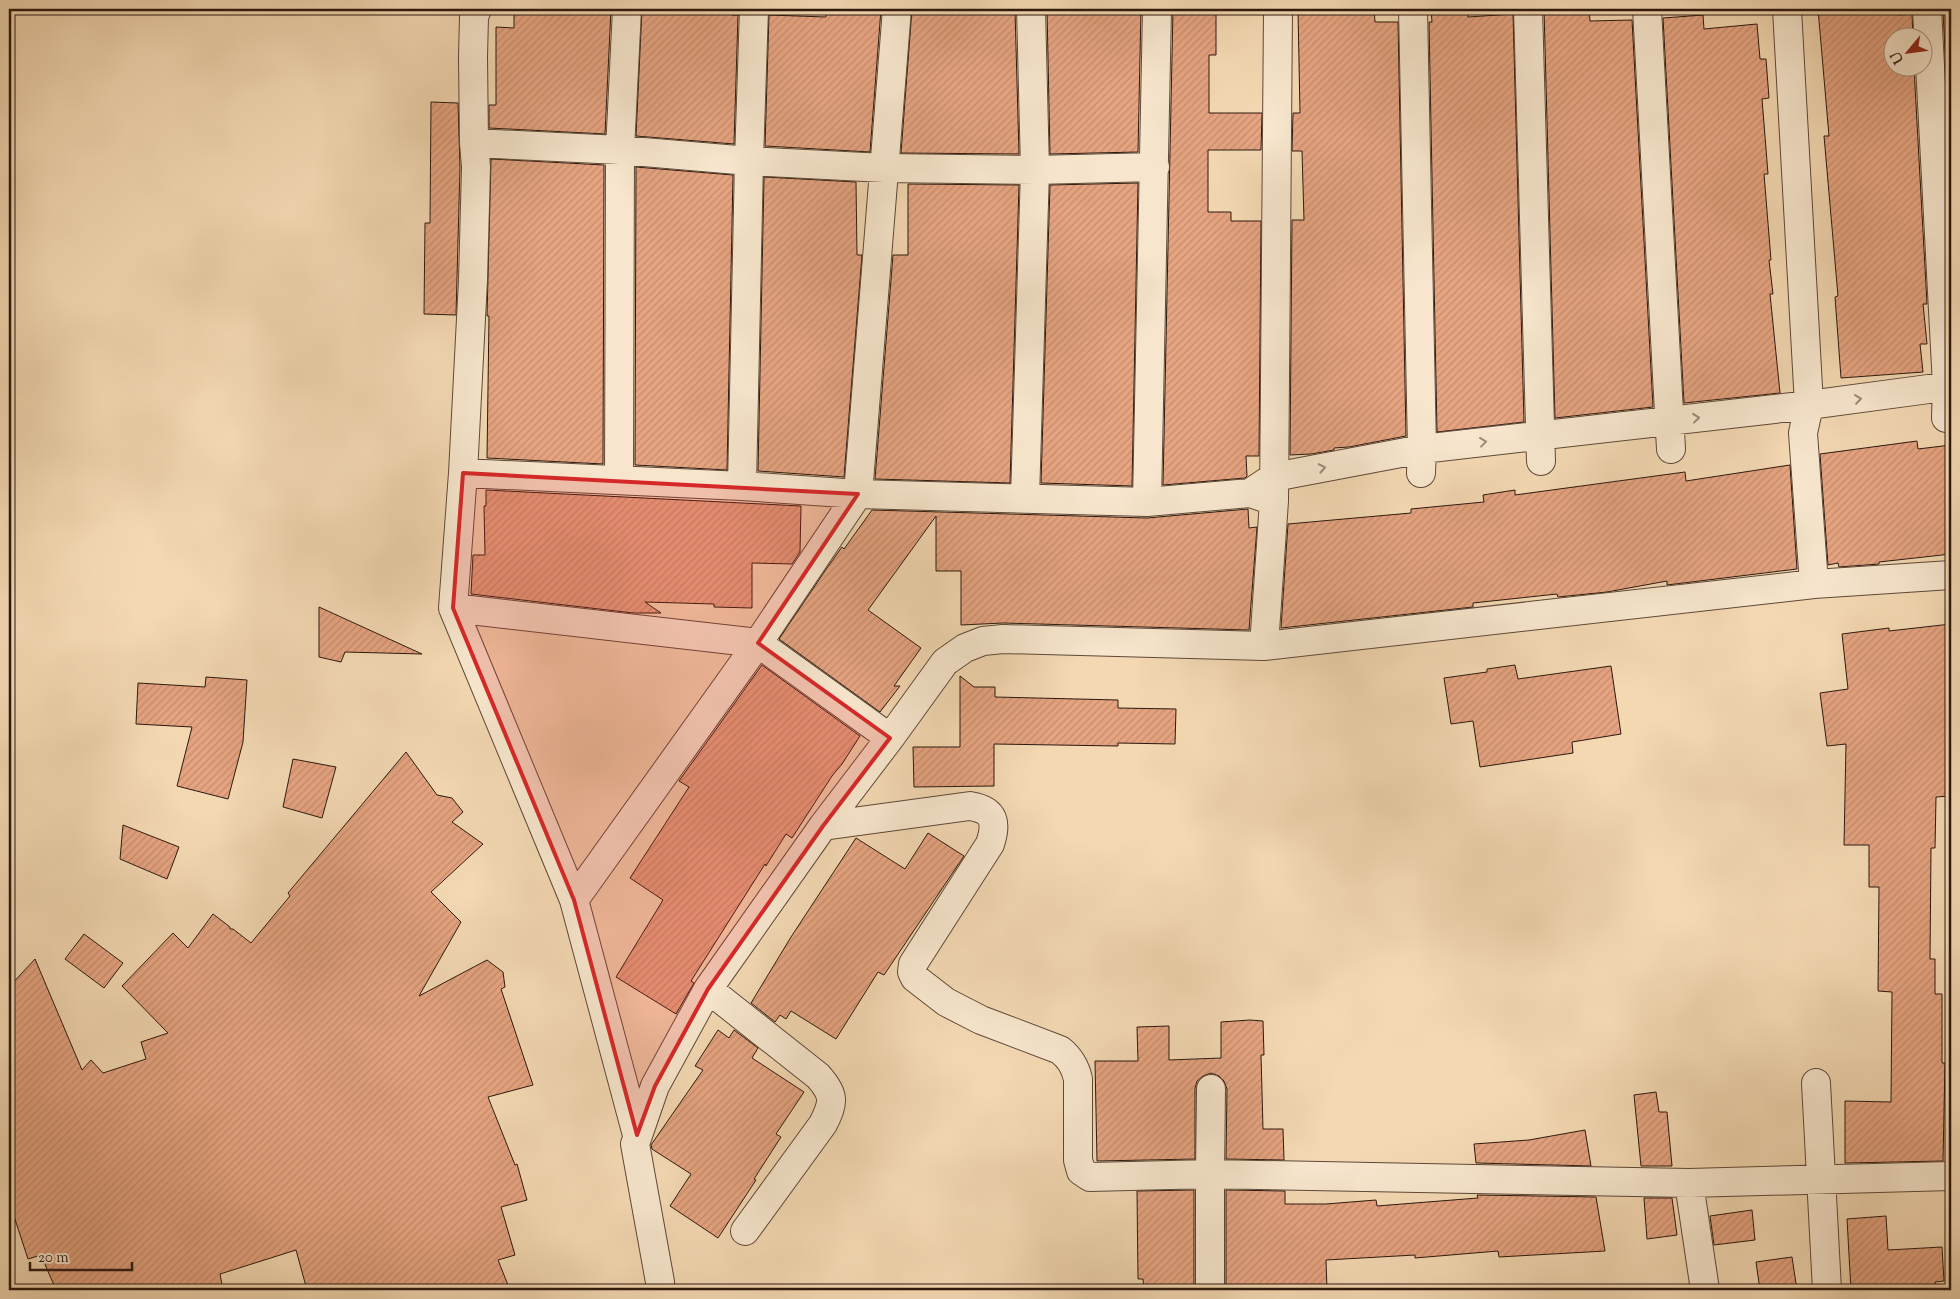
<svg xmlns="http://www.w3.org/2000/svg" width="1960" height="1299" viewBox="0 0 1960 1299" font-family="'Sorts Mill Goudy',serif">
<defs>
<pattern id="building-hatch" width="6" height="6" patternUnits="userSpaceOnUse" patternTransform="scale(1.25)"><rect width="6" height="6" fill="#e6a481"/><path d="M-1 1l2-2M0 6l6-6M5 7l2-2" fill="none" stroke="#c58c6e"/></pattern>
</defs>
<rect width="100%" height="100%" fill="#f3d8b2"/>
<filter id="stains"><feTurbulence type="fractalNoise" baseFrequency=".004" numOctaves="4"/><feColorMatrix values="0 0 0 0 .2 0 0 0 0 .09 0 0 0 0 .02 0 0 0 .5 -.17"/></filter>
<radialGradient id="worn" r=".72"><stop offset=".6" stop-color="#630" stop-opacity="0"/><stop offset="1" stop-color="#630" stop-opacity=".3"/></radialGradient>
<path fill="url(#building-hatch)" stroke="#2c180f" d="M 514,9 L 611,9 L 605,134 L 489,128 L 489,105 L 496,105 L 496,27 L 514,28 Z
M 642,9 L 732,9 L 732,15 L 738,15 L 734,144 L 636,136 Z
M 826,9 L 881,9 L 870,152 L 765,146 L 769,15 L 826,17 Z
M 912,9 L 1015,10 L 1019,154 L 901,153 Z
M 1047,9 L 1141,9 L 1138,152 L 1050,154 Z
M 1173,9 L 1216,9 L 1216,55 L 1209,55 L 1209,113 L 1262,113 L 1261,150 L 1208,150 L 1208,212 L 1231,212 L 1231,221 L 1261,221 L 1259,456 L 1246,456 L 1247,476 L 1245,478 L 1163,485 Z
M 1374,9 L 1375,22 L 1398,22 L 1406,436 L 1349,447 L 1334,448 L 1334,450 L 1311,454 L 1290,455 L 1292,220 L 1304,220 L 1302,151 L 1292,151 L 1293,113 L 1300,113 L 1298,10 Z
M 1431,9 L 1467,9 L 1468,17 L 1513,14 L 1524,422 L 1437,432 L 1429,22 L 1432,22 Z
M 1544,9 L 1589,9 L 1590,21 L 1632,20 L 1653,407 L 1555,418 Z
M 1818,9 L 1899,9 L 1899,15 L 1912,14 L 1913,38 L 1892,38 L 1892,68 L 1914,68 L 1927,304 L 1923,304 L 1927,344 L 1920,344 L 1923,372 L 1841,378 L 1835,297 L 1838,296 L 1824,136 L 1829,136 Z
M 1951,10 L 1951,171 L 1943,11 Z
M 1703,15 L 1704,29 L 1757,24 L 1760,59 L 1766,59 L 1769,98 L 1762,99 L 1768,174 L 1764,174 L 1771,260 L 1769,260 L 1773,294 L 1770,294 L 1780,393 L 1684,403 L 1663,18 Z
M 431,102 L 458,103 L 460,167 L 456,315 L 424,314 L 425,223 L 430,223 Z
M 491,159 L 604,165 L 603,464 L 487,458 L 489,316 L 487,316 Z
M 636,167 L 733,175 L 727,470 L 635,465 Z
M 764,177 L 856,182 L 857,255 L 862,255 L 844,477 L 758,471 Z
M 1138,183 L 1132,486 L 1041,483 L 1050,185 Z
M 908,184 L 1019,185 L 1010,483 L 875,479 L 893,255 L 908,255 Z
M 1917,441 L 1918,449 L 1951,445 L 1951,554 L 1879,562 L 1879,564 L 1839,567 L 1838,563 L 1828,565 L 1820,454 Z
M 1790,465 L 1797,569 L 1667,585 L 1667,581 L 1607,592 L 1558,597 L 1557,594 L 1473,603 L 1473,607 L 1281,628 L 1288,524 L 1411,513 L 1411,509 L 1484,502 L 1483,495 L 1515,490 L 1515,495 L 1685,472 L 1686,481 Z
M 486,490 L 801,506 L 800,552 L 792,564 L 752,563 L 752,608 L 714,607 L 714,604 L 645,602 L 661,613 L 633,613 L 471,594 L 473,555 L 485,555 L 484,506 L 486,506 Z
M 1248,509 L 1249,528 L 1257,527 L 1249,630 L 1003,623 L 961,625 L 961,571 L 936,571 L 936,516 L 868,610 L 921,648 L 894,686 L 900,686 L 880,712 L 779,639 L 827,568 L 842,547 L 844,549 L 872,510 L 1147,518 Z
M 319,607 L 422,654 L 345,652 L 341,662 L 319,657 Z
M 1951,624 L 1951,796 L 1936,797 L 1935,848 L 1931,848 L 1930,959 L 1935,959 L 1935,994 L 1942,994 L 1942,1063 L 1945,1063 L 1943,1161 L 1845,1163 L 1845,1101 L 1891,1102 L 1892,992 L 1878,991 L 1879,887 L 1869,887 L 1869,845 L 1844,845 L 1846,744 L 1827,746 L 1820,693 L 1848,689 L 1842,634 L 1889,628 L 1889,631 Z
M 762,665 L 860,736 L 842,764 L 832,776 L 792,838 L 786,834 L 766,866 L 765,864 L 691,981 L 694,983 L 676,1014 L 616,977 L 663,900 L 630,878 L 689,787 L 679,781 Z
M 1515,665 L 1518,679 L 1611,666 L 1621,734 L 1572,742 L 1573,753 L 1480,767 L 1473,721 L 1451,724 L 1444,678 L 1487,672 L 1487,669 Z
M 960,676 L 974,687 L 995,687 L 995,697 L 1118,700 L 1118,708 L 1176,709 L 1175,744 L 1118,743 L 1118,746 L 994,744 L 994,786 L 914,787 L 913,747 L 960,747 Z
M 206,677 L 247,680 L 243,742 L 228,799 L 177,786 L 192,727 L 136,724 L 138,683 L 205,687 Z
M 406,752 L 437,795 L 452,798 L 463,812 L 452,822 L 483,844 L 431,892 L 461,922 L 419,996 L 487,960 L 503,972 L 505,987 L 501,989 L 533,1085 L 488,1097 L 515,1165 L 517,1164 L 527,1200 L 501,1207 L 515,1255 L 498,1260 L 510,1290 L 307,1290 L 296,1250 L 220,1274 L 223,1290 L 56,1290 L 41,1255 L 28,1259 L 9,1201 L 9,987 L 35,959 L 82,1070 L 91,1060 L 103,1073 L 146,1059 L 141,1042 L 168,1033 L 122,986 L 173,933 L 188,948 L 213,914 L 230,927 L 230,929 L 233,929 L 251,943 L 290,896 L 288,893 Z
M 293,759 L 336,767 L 322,818 L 283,807 Z
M 123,825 L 179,847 L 167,879 L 120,859 Z
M 928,833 L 964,856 L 884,975 L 878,972 L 836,1039 L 791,1011 L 786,1019 L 780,1015 L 775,1022 L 751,1003 L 791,937 L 856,838 L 905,869 Z
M 84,934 L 123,963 L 104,988 L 65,959 Z
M 1250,1020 L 1263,1021 L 1264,1055 L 1261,1055 L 1263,1129 L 1283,1129 L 1284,1160 L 1226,1159 L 1227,1089 L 1224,1081 L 1219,1076 L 1211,1073 L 1203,1076 L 1197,1081 L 1195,1088 L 1195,1159 L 1097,1161 L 1095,1061 L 1138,1061 L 1137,1027 L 1169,1026 L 1169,1060 L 1221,1058 L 1221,1022 Z
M 718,1030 L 729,1038 L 734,1030 L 758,1048 L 752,1058 L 804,1092 L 776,1134 L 781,1137 L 754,1179 L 756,1180 L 718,1238 L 670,1206 L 691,1174 L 652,1149 L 651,1145 L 703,1070 L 695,1066 Z
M 1656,1092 L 1659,1112 L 1667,1112 L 1672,1166 L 1641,1166 L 1634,1095 Z
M 1585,1130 L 1591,1166 L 1476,1163 L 1474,1144 L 1529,1140 Z
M 1194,1190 L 1194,1290 L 1144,1290 L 1143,1279 L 1138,1279 L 1137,1191 Z
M 1226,1190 L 1285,1191 L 1285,1204 L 1326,1204 L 1376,1200 L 1377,1206 L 1478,1198 L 1477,1195 L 1596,1197 L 1605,1251 L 1499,1257 L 1498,1251 L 1415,1258 L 1415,1255 L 1326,1260 L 1327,1290 L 1226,1290 Z
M 1644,1198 L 1672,1198 L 1677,1235 L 1647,1239 Z
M 1752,1210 L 1755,1240 L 1714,1245 L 1710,1216 Z
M 1886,1216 L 1888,1250 L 1942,1247 L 1944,1281 L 1935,1282 L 1936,1290 L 1851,1290 L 1847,1219 Z
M 1792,1257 L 1797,1290 L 1760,1290 L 1756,1262 Z"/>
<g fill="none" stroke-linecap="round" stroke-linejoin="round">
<g stroke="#5e4838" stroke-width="30">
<path id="minor" d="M 1413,9 L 1422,449 L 1421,473
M 1528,9 L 1541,461
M 1647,9 L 1671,449
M 1787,9 L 1809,405 L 1803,433 L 1814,584
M 1927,9 L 1947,386 L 1946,418
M 474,143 L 473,57 L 474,17 L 477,9
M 463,473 L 742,486 L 858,494 L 1147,502 L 1250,493 L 1274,501
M 619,480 L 620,150 L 627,9
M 742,486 L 749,161 L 754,9
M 1250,493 L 1274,477 L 1422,449 L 1809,405 L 1951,386
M 1025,498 L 1035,170 L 1031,9
M 1147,502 L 1157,9
M 453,608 L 758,643 L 890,738
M 1264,646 L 1274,501 L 1278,9
M 823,826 L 970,806 C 995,810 997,823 990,844 L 913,964 L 912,972 L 915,978 L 946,1002 L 981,1020 L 1060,1050 C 1070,1058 1075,1066 1078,1079 L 1078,1160 L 1081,1171 L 1090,1177 L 1210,1174 L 1210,1290
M 574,900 L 758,643 L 858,494 L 897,9
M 708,989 L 818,1076 C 835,1095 834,1102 823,1124 L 745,1231
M 1816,1083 L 1827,1290
M 1211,1089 L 1210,1174 L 1689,1183 L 1951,1176
M 637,1135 L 574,900 L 453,608 L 463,473 L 473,280 L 476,167 L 474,143 L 620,150 L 749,161 L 884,168 L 1035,170 L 1155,167
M 1689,1183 L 1705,1290
M 660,1290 L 660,1282 L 635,1144 L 655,1086 L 708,989 L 823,826 L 890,738 L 945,662 L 965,648 L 983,641 L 1003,639 L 1264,646 L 1814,584 L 1951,575"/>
</g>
<use href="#minor" stroke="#f7e6cd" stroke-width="28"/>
</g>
<defs><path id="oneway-chevron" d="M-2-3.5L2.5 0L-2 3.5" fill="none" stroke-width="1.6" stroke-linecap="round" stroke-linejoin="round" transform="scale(1.25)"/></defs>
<g stroke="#9c8978">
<use href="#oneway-chevron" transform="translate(1858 399) rotate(-8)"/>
<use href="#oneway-chevron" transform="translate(1696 418) rotate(-6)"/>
<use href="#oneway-chevron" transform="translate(1483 442) rotate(-7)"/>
<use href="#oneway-chevron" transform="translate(1322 468) rotate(-11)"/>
</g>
<path fill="#d62828" fill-opacity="0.2" stroke="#d62828" stroke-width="4" stroke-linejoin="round" d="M 463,473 L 858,494 L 758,643 L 890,738 L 823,826 L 708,989 L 655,1086 L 637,1135 L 574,900 L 453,608 Z"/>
<rect width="1960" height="1299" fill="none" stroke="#f3d8b2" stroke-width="30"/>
<rect x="10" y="10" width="1940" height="1279" fill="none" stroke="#2c180f" stroke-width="2.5"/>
<rect x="15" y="15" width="1930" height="1269" fill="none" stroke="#2c180f"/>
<g transform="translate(1908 52) rotate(241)"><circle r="24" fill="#f7e6cd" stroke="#a69481"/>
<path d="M0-4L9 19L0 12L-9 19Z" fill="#8f2418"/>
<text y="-8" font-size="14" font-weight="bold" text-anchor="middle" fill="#2c180f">U</text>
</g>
<path d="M30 1262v8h102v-8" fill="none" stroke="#2c180f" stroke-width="2.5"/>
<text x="38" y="1262" font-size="15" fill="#2c180f" stroke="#f7e6cd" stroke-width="4" paint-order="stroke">20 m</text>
<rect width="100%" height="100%" filter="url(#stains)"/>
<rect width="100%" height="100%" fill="url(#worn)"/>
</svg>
